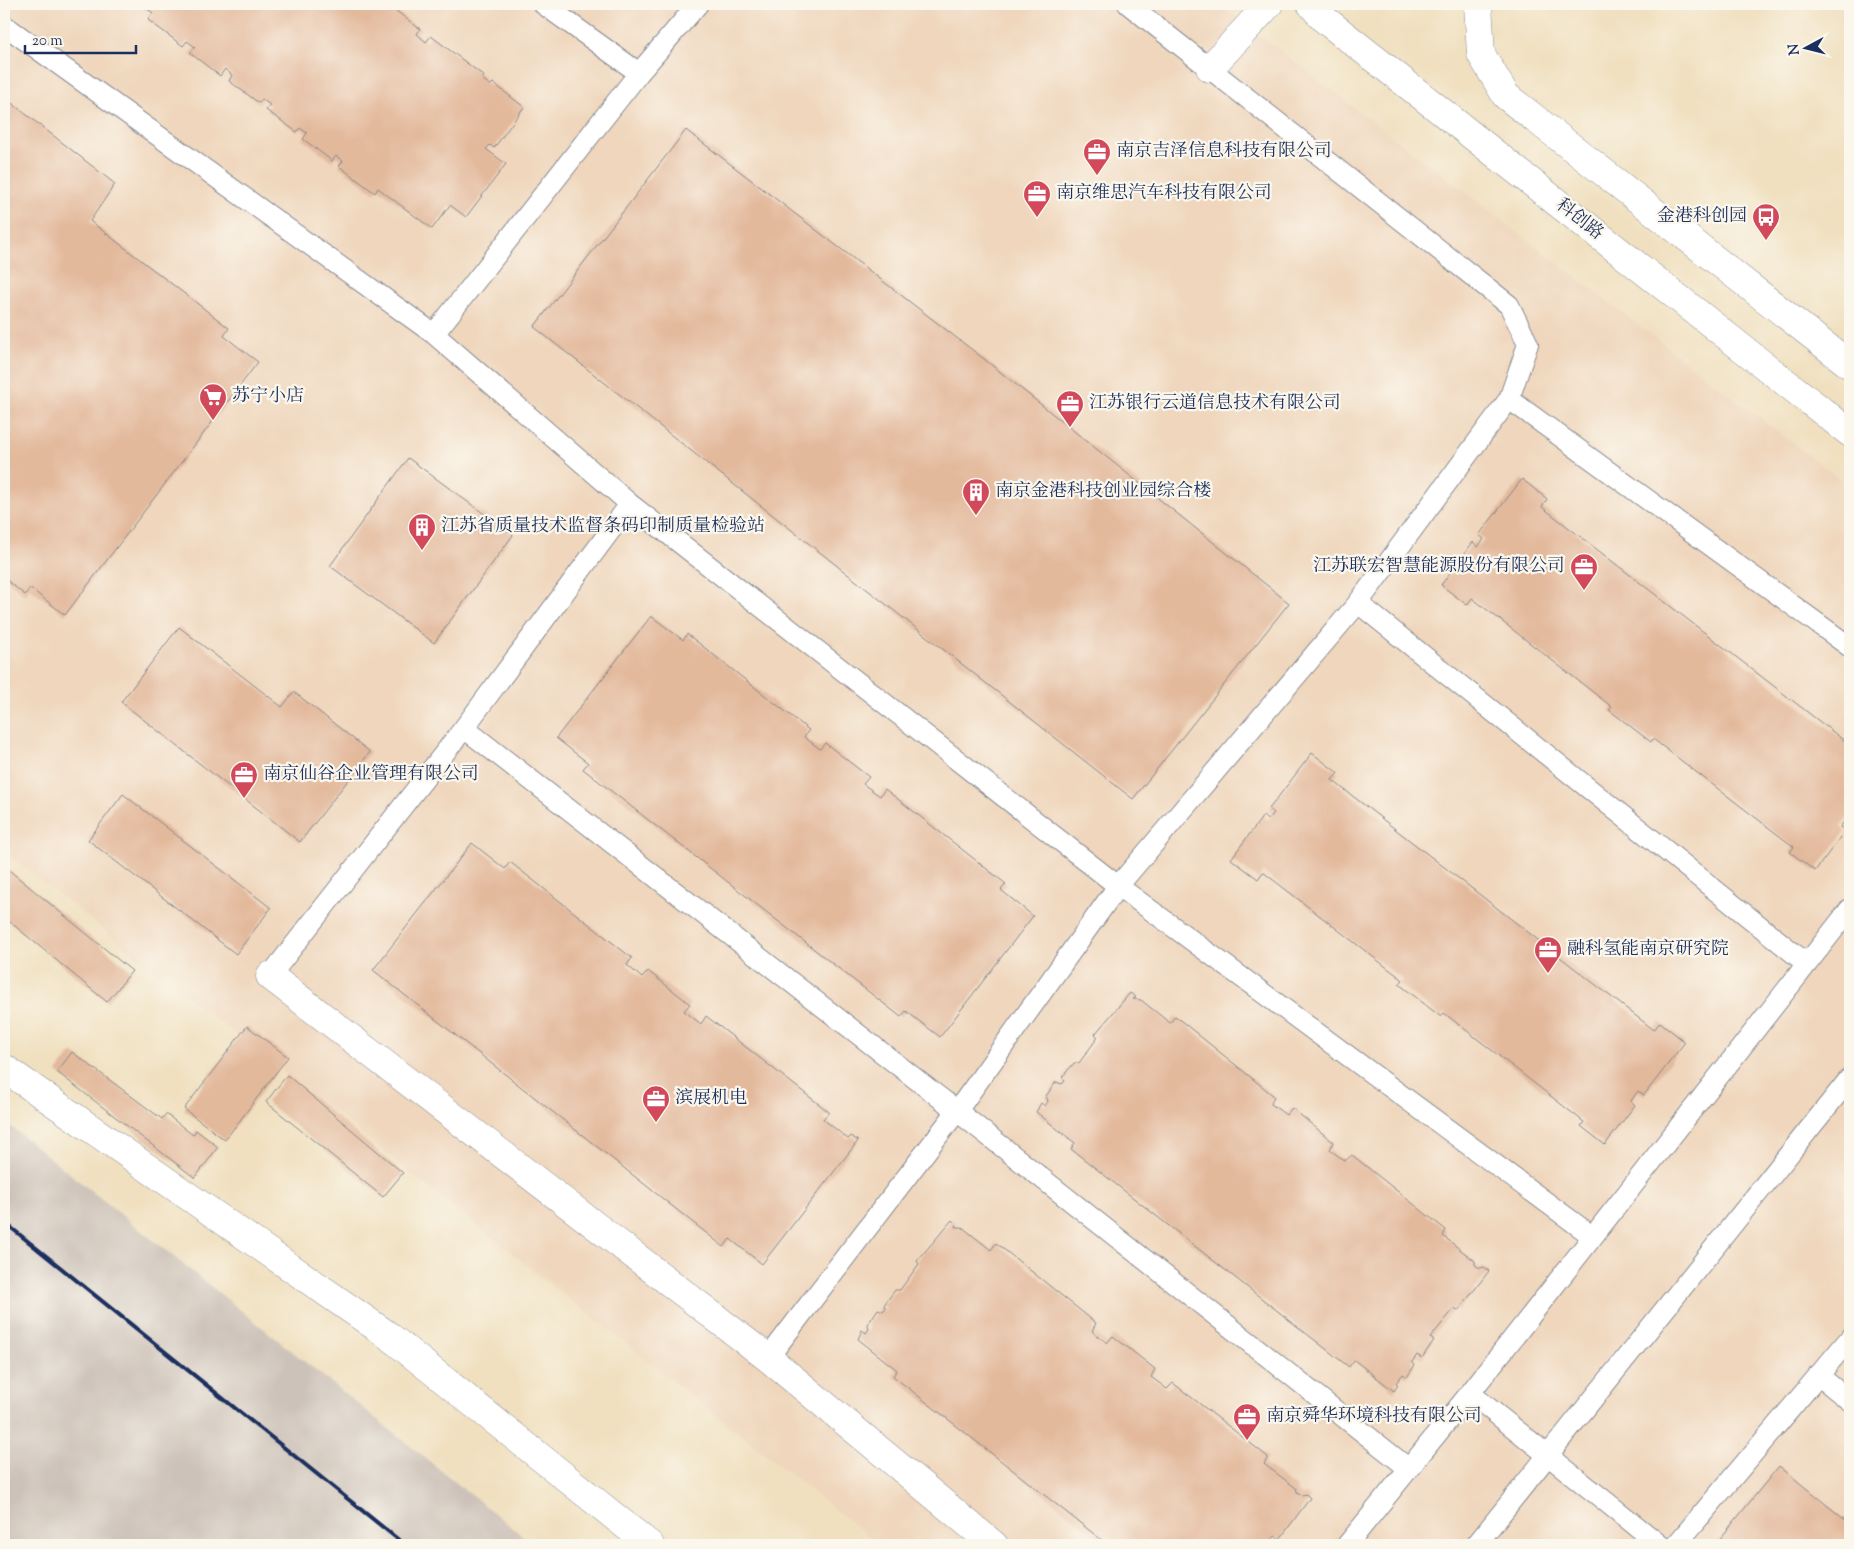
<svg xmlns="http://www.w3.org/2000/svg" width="1854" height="1549" viewBox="0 0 1854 1549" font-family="'Sorts Mill Goudy','Noto Serif SC',serif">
<rect width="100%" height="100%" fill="#fbf7ec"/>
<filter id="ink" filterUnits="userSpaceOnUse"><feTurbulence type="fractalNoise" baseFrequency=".02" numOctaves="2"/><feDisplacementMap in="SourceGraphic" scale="10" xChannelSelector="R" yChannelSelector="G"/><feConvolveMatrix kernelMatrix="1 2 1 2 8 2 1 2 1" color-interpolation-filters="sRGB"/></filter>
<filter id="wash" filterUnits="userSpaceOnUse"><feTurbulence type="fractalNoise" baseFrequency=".0096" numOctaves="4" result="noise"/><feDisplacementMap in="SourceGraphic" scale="20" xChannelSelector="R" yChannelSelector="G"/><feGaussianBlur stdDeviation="1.12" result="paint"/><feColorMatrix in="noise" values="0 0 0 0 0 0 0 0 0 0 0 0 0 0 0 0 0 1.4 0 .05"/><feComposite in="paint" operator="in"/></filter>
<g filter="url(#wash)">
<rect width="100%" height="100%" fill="#f0e0c0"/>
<path fill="#efd6bc" d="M 4,4 L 1219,4 L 1850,487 L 1850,1545 L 880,1545 L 4,851 Z"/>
<path fill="#cdc2b9" d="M 4,1121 L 534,1545 L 4,1545 Z"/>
<g id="blocks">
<path fill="#e3b99c" d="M 140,4 L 387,4 L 420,29 L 417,34 L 426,42 L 431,36 L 484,76 L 482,79 L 490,85 L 493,83 L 524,107 L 494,148 L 490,145 L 486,149 L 506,164 L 466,217 L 450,205 L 432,229 L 378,188 L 375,193 L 339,166 L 343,161 L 336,156 L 332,161 L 303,139 L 307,133 L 300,128 L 297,132 L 266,110 L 270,105 L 262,99 L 259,103 L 229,81 L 232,75 L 225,69 L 220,76 L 190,53 L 195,47 L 187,41 L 183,46 L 148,20 L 153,13 Z
M 4,97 L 115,184 L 90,221 L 229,328 L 224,336 L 258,362 L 65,615 L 30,588 L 25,595 L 4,578 Z
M 686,130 L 979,355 L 1289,603 L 1133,799 L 534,327 Z
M 408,458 L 513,535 L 434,643 L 330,566 Z
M 1522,479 L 1547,499 L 1542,507 L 1850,745 L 1850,819 L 1848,817 L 1840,827 L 1845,831 L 1815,871 L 1790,852 L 1794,847 L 1653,739 L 1651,742 L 1609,710 L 1612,707 L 1472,598 L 1467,605 L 1441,585 L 1473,542 L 1478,547 L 1484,539 L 1479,535 Z
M 651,616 L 683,640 L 687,634 L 809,730 L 804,737 L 820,749 L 825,743 L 869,777 L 863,784 L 880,796 L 885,789 L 1006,884 L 1001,890 L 1033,916 L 940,1037 L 906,1011 L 901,1017 L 583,769 L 588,763 L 556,738 Z
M 179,627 L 282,707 L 294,692 L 370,752 L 300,842 L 121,702 Z
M 1312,753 L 1338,773 L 1332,780 L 1654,1030 L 1660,1022 L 1685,1042 L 1644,1095 L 1638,1091 L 1631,1101 L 1635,1105 L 1605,1145 L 1581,1126 L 1584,1122 L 1444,1013 L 1441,1017 L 1399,984 L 1403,980 L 1263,872 L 1258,879 L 1231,859 L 1263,816 L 1268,820 L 1274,813 L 1269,809 Z
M 123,794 L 271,908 L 236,954 L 88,840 Z
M 472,843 L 505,869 L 510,862 L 632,958 L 627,965 L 642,978 L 648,971 L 690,1004 L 684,1011 L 701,1024 L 706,1016 L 829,1112 L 823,1119 L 848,1139 L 851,1136 L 858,1141 L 762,1264 L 730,1239 L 724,1247 L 373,970 Z
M 4,866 L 132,971 L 107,1002 L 4,917 Z
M 1130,993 L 1136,997 L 1133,999 L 1141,1000 L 1170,1023 L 1175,1016 L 1274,1096 L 1271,1104 L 1286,1115 L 1292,1108 L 1333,1142 L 1330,1150 L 1345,1161 L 1352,1155 L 1446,1230 L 1443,1236 L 1475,1261 L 1475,1265 L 1480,1268 L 1484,1267 L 1489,1271 L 1458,1311 L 1454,1309 L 1430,1338 L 1434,1340 L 1422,1358 L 1417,1355 L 1412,1362 L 1415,1365 L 1407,1377 L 1403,1374 L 1396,1383 L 1398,1385 L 1394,1391 L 1354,1360 L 1349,1367 L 1071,1149 L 1075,1143 L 1036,1112 L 1041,1103 L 1045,1106 L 1048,1101 L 1046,1096 L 1056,1082 L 1062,1084 L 1065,1081 L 1062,1077 L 1074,1063 L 1079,1063 L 1098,1037 L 1095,1034 Z
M 247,1026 L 288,1057 L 225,1140 L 184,1109 Z
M 72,1052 L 162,1119 L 166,1114 L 193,1135 L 196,1130 L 218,1147 L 195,1178 L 57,1072 Z
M 287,1075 L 403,1173 L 383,1197 L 266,1102 Z
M 952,1220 L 956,1224 L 955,1227 L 962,1227 L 991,1250 L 996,1243 L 1096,1323 L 1092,1331 L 1107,1343 L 1113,1336 L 1155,1369 L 1151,1377 L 1167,1389 L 1173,1383 L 1268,1457 L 1264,1464 L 1296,1488 L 1297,1492 L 1302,1495 L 1306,1494 L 1310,1498 L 1280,1539 L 1275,1536 L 1267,1545 L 1108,1545 L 893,1376 L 897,1370 L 858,1339 L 862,1330 L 866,1333 L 869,1329 L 868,1324 L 878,1309 L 883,1311 L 886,1308 L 884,1305 L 895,1290 L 900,1290 L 919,1264 L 917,1261 Z
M 1779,1466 L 1850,1524 L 1850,1545 L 1715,1545 Z"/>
</g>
</g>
<g filter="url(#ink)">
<use href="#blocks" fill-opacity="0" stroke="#86888f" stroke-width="1"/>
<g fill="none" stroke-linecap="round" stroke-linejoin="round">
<g stroke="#86888f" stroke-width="22">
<path id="lane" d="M 543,4 L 639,73
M 1128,4 L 1509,305 L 1528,344 L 1509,399 L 1850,647
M 4,25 L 434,334 L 630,504 L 1118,886 L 1592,1236
M 434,334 L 639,73 L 698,4
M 1358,603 L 1807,964
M 464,728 L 957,1111 L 1408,1468
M 270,976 L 464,728 L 630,504
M 768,1358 L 957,1111 L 1118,886 L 1358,603 L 1509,399
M 1818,1375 L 1850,1401
M 1470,1393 L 1660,1545
M 1347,1545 L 1470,1393 L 1850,909
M 1476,1545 L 1850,1078
M 1676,1545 L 1850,1338"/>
</g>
<g stroke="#86888f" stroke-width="29">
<path id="street" d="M 270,976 L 768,1358 L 994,1545
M 4,1068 L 389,1336 L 650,1545"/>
</g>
<g stroke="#86888f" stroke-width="29">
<path id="secondary" d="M 1311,4 L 1324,19 L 1850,433
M 1478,4 L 1481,54 L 1506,96 L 1850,365
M 1210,68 L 1269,4"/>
</g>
<use href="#lane" stroke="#fff" stroke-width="20"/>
<use href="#street" stroke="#fff" stroke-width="28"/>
<use href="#secondary" stroke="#fff" stroke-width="28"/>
<path stroke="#1b2f5e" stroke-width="4" d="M 4,1222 L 405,1545"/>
</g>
</g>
<defs>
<g id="office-pin" transform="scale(1.4375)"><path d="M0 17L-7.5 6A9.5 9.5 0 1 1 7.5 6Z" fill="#d1495b" stroke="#fbf7ec"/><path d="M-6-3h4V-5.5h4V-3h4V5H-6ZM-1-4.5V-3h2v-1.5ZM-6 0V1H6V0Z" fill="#fff"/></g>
<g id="bus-pin" transform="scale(1.4375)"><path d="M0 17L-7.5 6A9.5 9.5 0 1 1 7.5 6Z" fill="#d1495b" stroke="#fbf7ec"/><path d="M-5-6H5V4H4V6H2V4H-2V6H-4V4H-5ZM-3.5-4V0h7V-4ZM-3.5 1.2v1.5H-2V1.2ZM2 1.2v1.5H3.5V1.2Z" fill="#fff"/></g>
<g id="supermarket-pin" transform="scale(1.4375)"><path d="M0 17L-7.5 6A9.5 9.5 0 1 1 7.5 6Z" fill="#d1495b" stroke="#fbf7ec"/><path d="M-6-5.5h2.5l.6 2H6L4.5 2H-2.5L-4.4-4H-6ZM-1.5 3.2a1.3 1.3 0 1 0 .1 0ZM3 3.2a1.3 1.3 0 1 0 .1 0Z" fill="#fff"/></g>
<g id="building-pin" transform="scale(1.4375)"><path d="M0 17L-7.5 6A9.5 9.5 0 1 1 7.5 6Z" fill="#d1495b" stroke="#fbf7ec"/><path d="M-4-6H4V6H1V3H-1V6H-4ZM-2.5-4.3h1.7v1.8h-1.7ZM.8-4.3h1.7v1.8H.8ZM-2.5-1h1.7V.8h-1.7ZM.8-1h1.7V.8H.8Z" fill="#fff"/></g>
</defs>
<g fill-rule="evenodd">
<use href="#office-pin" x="1097" y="152"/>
<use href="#office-pin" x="1037" y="194"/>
<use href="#bus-pin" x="1766" y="217"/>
<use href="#supermarket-pin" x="213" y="397"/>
<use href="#office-pin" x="1070" y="404"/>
<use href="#building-pin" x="976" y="492"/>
<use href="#building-pin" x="422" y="527"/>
<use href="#office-pin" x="1584" y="567"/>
<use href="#office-pin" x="244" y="775"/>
<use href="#office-pin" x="1548" y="950"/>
<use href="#office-pin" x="656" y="1099"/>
<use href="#office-pin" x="1247" y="1417"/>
</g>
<g text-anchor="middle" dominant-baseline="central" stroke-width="4.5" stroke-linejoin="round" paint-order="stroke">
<g font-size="18" fill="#1b2f5e" stroke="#fbf7ec" text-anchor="start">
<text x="1116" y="152">南京吉泽信息科技有限公司</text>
<text x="1056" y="194">南京维思汽车科技有限公司</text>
<text x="1747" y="217" text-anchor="end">金港科创园</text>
<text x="232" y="397">苏宁小店</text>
<text x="1089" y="404">江苏银行云道信息技术有限公司</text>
<text x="995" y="492">南京金港科技创业园综合楼</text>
<text x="441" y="527">江苏省质量技术监督条码印制质量检验站</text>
<text x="1565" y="567" text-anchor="end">江苏联宏智慧能源股份有限公司</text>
<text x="263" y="775">南京仙谷企业管理有限公司</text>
<text x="1567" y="950">融科氢能南京研究院</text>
<text x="675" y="1099">滨展机电</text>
<text x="1266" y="1417">南京舜华环境科技有限公司</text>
</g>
<g font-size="18" fill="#1b2f5e" stroke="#fbf7ec">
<text transform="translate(1579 220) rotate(38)">科创路</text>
</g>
</g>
<rect width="1854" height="1549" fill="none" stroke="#fbf7ec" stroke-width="20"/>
<g transform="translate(1806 48) rotate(263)" stroke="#fbf7ec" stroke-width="4" paint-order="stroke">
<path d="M0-4L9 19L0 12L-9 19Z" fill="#1b2f5e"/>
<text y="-8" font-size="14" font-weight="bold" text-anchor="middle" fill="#1b2f5e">N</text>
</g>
<path d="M25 45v8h111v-8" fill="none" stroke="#1b2f5e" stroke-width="2.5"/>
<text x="32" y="45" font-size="15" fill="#1b2f5e" stroke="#fbf7ec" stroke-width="4" paint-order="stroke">20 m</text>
</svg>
